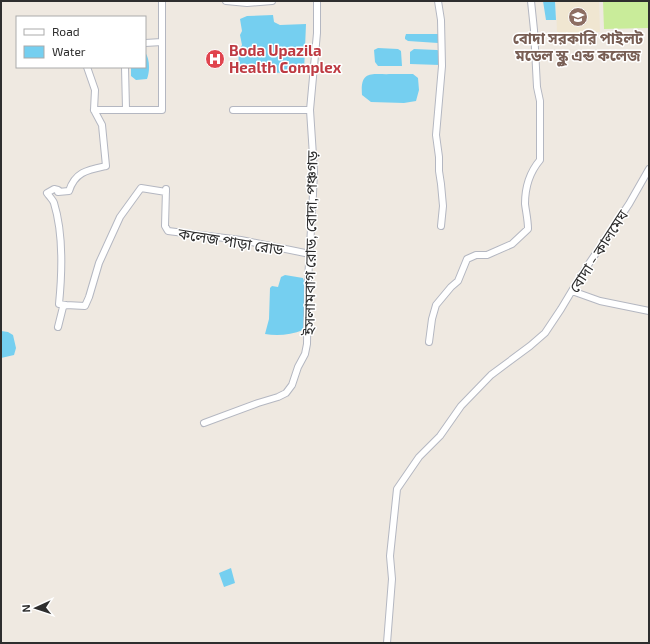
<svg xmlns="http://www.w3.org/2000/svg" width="650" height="644" viewBox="0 0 650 644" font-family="'Exo 2','Noto Sans Bengali',sans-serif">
<rect width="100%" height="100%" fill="#efe9e1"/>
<path fill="#f0e6d1" d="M 556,1 L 599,1 L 600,32 L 557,34 Z"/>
<path fill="#c9ec9a" d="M 603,1 L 649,1 L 649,28 L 604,29 Z"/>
<path fill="#75cff0" d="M 543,1 L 555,1 L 556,20 L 546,20 Z
M 273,15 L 274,22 L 280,25 L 306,24 L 304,72 L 240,74 L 238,70 L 239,50 L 242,45 L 240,35 L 242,31 L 240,19 L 247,16 Z
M 406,34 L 439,34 L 440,41 L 438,43 L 408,41 L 405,39 L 405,37 Z
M 378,48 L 398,49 L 401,51 L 402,66 L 378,66 L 375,62 L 374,50 Z
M 414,49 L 437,50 L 440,51 L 440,65 L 410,64 L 410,52 Z
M 145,52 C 150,59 150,71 147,79 L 136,80 L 131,76 L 131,67 L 145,67 Z
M 392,74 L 413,74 L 418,78 L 419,90 L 416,101 L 404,103 L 371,102 L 362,95 C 360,69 372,75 392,74 Z
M 285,275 L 303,278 C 309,293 304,314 303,330 C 291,335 277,336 265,334 L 269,319 L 270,288 L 272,286 L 278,287 L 281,277 Z
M 1,331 L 8,332 L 13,335 L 16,348 L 14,355 L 1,358 Z
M 231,568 L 235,583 L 224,587 L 219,573 Z"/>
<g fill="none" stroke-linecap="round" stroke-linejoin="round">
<g stroke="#b4b7c1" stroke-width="8">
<path id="street" d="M 226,1 L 247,3 L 272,1
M 438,1 L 441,20 L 442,66 L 436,135 L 439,157 L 439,171 L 441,184 L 443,206 L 441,226
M 145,43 L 162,42 L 162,1
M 87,67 L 95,90 L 94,110 L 162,110 L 162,42
M 125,67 L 126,109
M 233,110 L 310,110
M 166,189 L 165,226 L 168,231 L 241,240 L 310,254
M 572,291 L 600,301 L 649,311
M 66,305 L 59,304 C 62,274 63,232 54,203 C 53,200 49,196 47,193 L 54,189 L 58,190 L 58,192 L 69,191 C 75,172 87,170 106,166 L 102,125 L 94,110
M 58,327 L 63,307 L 66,305 L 85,306 L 89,297 L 99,263 L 120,217 L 141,188 L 166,192
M 429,342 L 432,319 L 436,305 L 451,287 L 458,281 L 467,259 L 476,255 L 487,255 L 512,244 L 528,229 C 528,220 526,212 525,204 C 525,187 529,173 540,160 L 540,101 L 537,87 L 534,30 L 531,1
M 204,423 L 258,403 L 278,397 L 286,393 L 292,385 L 298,367 L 305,354 L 307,344 L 308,281 L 313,194 L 314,171 L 310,110 L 317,33 L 317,1
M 387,643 L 392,579 L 390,556 L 397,489 L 419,457 L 440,436 L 461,406 L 491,375 L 530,346 L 545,333 L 561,309 L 582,274 L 629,204 L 649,169"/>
</g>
<use href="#street" stroke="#fff" stroke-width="6"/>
</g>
<defs>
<g id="university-disc" transform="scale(1)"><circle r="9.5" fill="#8d6e63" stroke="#fff"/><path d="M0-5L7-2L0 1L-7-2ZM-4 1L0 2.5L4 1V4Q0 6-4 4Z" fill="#fff"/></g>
<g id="hospital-disc" transform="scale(1)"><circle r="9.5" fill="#e0444e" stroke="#fff"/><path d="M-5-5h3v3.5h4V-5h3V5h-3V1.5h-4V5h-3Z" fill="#fff"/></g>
</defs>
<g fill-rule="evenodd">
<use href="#university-disc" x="578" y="17"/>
<use href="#hospital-disc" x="215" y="59"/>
</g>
<g text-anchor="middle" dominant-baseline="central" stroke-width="3" stroke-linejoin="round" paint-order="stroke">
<g font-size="15" font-weight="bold" fill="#785e54" stroke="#fff">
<text x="578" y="38">বোদা সরকারি পাইলট<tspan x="578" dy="17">মডেল স্কুল এন্ড কলেজ</tspan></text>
</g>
<g font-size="15" font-weight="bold" fill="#be3a42" stroke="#fff" text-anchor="start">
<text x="229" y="50">Boda Upazila<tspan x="229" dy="17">Health Complex</tspan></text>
</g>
<g font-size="15" fill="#2e2e2e" stroke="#fff">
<text transform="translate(231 241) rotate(9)">কলেজ পাড়া রোড</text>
<text transform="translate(310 243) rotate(-89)">ইসলামবাগ রোড, বোদা, পঞ্চগড়</text>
<text transform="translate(598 251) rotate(-57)">বোদা - কালমেঘ</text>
</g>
</g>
<rect width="650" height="644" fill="none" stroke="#2e2e2e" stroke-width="4"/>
<rect x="16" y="16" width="130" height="52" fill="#ffffff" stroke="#ababab"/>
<rect x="24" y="29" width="20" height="6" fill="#ffffff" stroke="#ababab"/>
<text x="52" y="36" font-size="12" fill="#2e2e2e">Road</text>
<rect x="24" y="46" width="20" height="12" fill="#75cff0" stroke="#ababab"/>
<text x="52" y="56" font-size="12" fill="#2e2e2e">Water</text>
<g transform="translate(36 608) rotate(267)" stroke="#ffffff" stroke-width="3" paint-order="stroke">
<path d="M0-3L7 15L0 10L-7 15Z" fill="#2e2e2e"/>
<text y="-6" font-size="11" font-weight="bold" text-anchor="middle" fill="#2e2e2e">N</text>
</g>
</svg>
